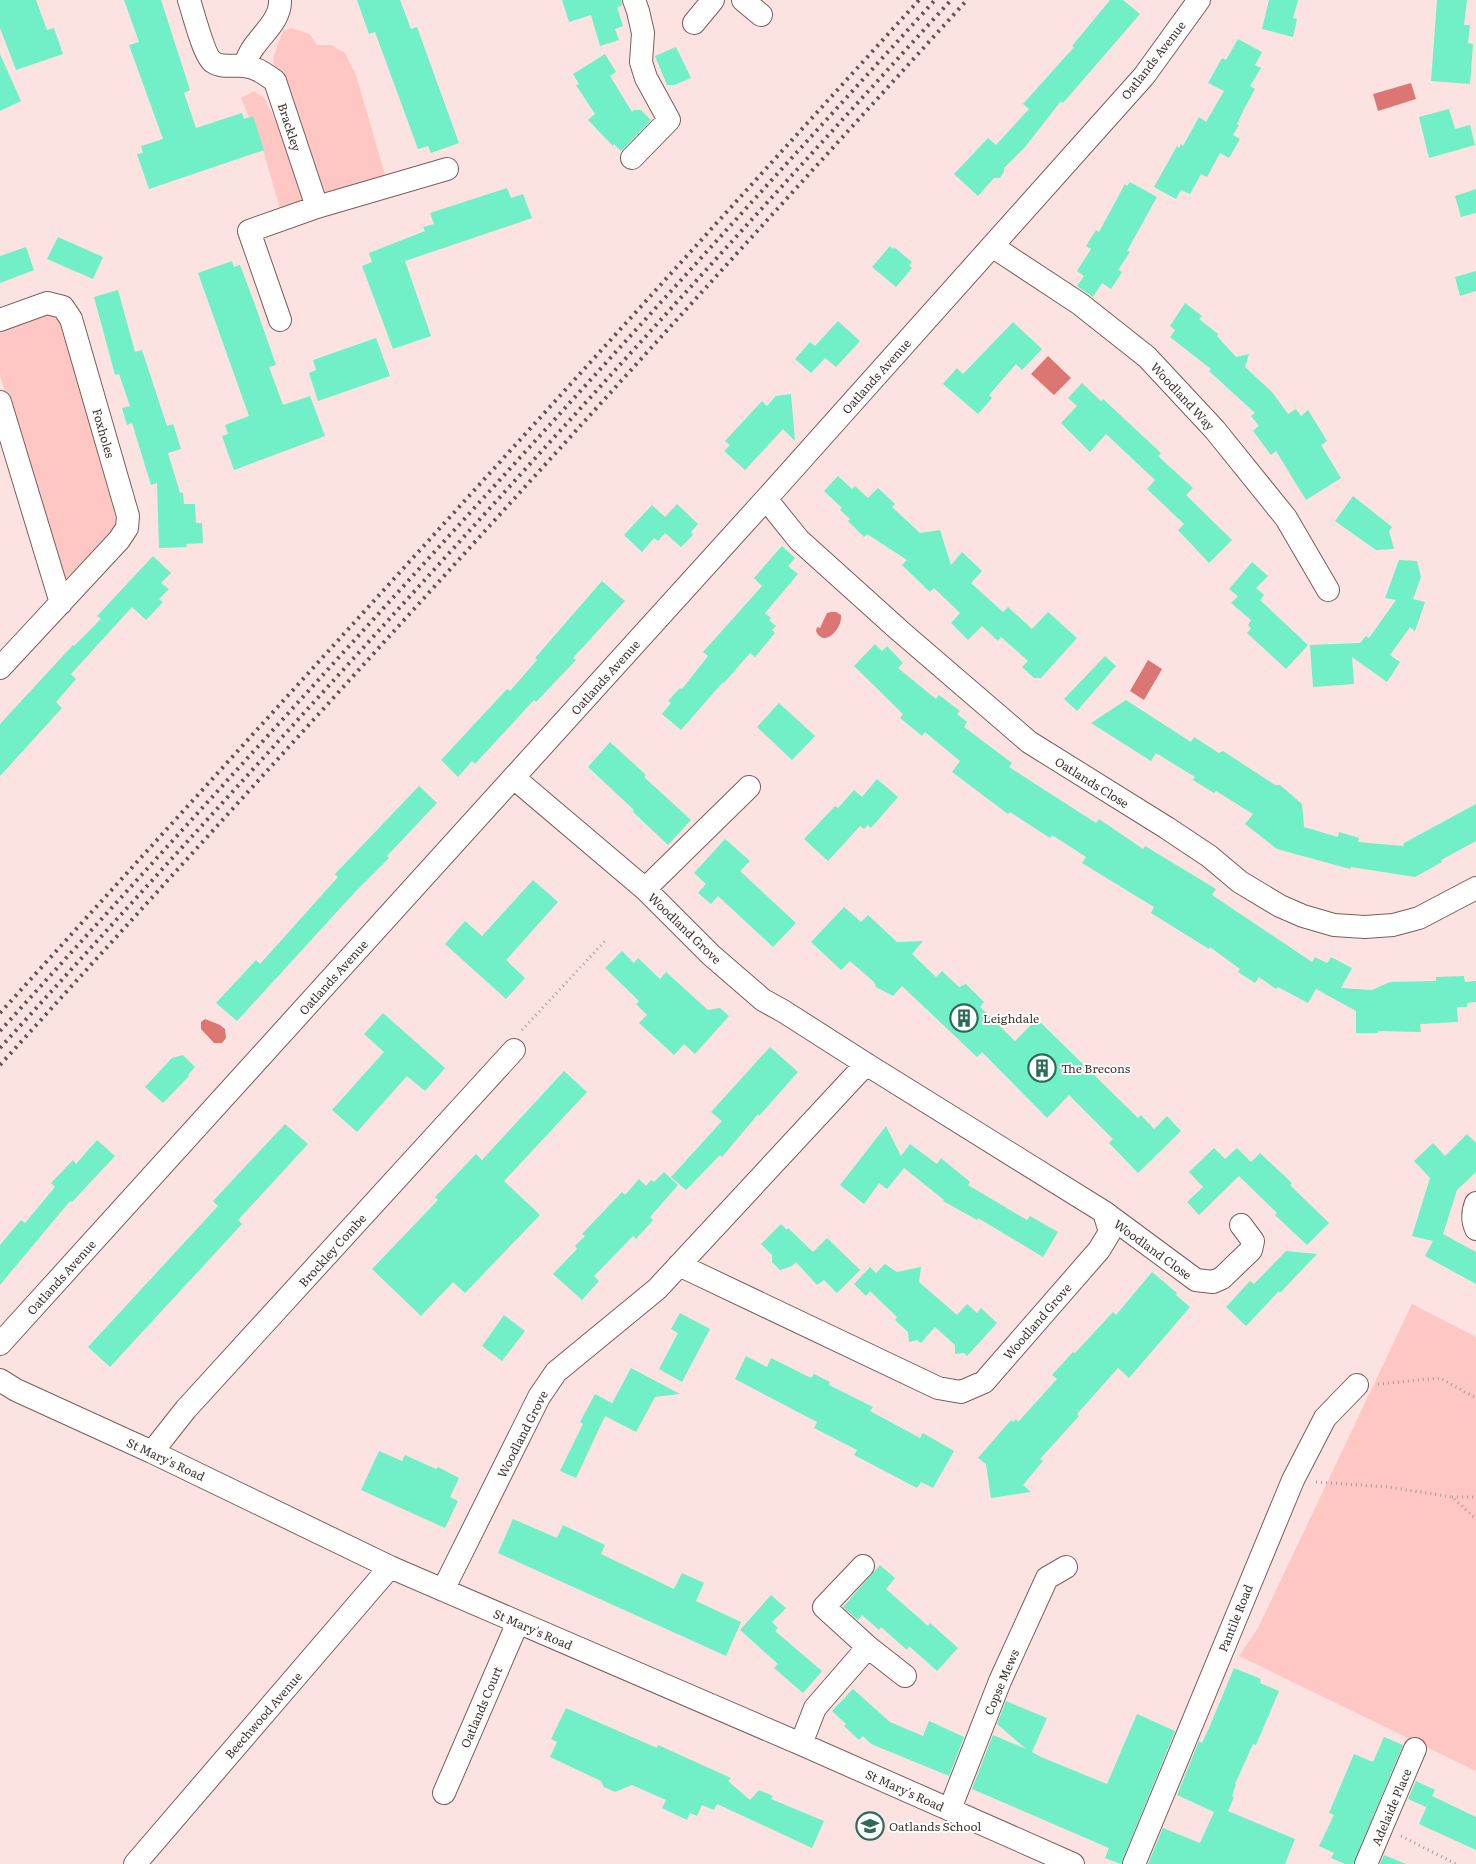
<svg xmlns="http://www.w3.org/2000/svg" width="1476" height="1864" viewBox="0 0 1476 1864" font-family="Literata,serif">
<rect width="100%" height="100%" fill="#fce3e1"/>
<path fill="#fec7c4" d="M 291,28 L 310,34 L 317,45 L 331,45 L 345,53 L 356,75 L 388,185 L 317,207 L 275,81 L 273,58 L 283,31 Z
M 254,91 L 264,98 L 275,119 L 302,187 L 304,201 L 283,219 L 253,116 L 249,117 L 241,98 Z
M 45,311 L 55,315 L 61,323 L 116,519 L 113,529 L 66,579 L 64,579 L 59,575 L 0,375 L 0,326 Z
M 1412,1304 L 1476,1337 L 1476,1771 L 1239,1656 L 1258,1628 Z"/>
<path fill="#dc7673" d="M 1411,83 L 1416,99 L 1378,111 L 1373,94 Z
M 1048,356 L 1071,378 L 1054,395 L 1031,374 Z
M 831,612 L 836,612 L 841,615 C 843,628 824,649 816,631 L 817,627 L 820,628 L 827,613 Z
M 1148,660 L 1162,669 L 1144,700 L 1130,691 Z
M 205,1019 L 220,1025 L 225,1029 L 226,1038 L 222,1043 L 214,1043 L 201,1029 L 201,1022 Z"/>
<path fill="#71efc6" d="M 0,0 L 36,0 L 47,30 L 54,28 L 63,54 L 16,70 L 0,28 Z
M 124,0 L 161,0 L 190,90 L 184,93 L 196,128 L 242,113 L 244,119 L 253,116 L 264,150 L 149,189 L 137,154 L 143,153 L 141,146 L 163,139 L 129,45 L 139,42 Z
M 357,0 L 400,0 L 411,29 L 417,27 L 459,143 L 431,153 L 428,146 L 418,149 L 375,32 L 369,34 Z
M 562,0 L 621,0 L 622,6 L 617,7 L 623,26 L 615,29 L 619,40 L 600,46 L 591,15 L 569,22 Z
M 1110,0 L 1123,0 L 1140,14 L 1063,103 L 1061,101 L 1025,147 L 1004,168 L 1004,172 L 1000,178 L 994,178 L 978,196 L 954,174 L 988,138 L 996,145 L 1029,109 L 1023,104 L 1074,47 L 1072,46 Z
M 1269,0 L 1298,0 L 1293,18 L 1297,19 L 1293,37 L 1262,29 Z
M 1437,0 L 1467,0 L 1464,25 L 1470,25 L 1468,43 L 1473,44 L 1470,84 L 1431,81 Z
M 1238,39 L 1262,52 L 1255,65 L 1261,68 L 1250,86 L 1255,89 L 1244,109 L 1237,124 L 1239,125 L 1233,135 L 1240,139 L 1229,158 L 1220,153 L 1207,177 L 1201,174 L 1190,194 L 1181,190 L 1176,199 L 1154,187 L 1177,146 L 1179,148 L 1181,144 L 1183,146 L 1199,117 L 1206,122 L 1224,91 L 1208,83 L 1222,58 L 1226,60 Z
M 676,47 L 691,78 L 674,85 L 667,85 L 655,56 Z
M 0,54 L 21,101 L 0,111 Z
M 605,54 L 616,72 L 610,76 L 632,112 L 634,110 L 641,110 L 651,120 L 621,151 L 614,144 L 613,146 L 588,120 L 595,114 L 576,85 L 579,84 L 573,74 Z
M 1449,109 L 1455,129 L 1470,125 L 1475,145 L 1429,158 L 1419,117 Z
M 1130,182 L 1157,197 L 1127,251 L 1130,252 L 1118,270 L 1122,272 L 1111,289 L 1102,283 L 1093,297 L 1077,286 L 1084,276 L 1077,271 L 1091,249 L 1086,246 L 1096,230 L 1099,232 L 1125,184 L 1127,186 Z
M 507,188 L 511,198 L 523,194 L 532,218 L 405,261 L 431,336 L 393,349 L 362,266 L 372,262 L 369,253 L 425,231 L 423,227 L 434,224 L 430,213 Z
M 1476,189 L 1476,213 L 1461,217 L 1455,196 Z
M 58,237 L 103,257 L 93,279 L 47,259 Z
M 890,246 L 893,249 L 894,247 L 912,262 L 909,265 L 912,268 L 896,287 L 872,267 Z
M 26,247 L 34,270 L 0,283 L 0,256 Z
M 232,261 L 234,267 L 240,265 L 254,302 L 276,365 L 269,367 L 283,405 L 310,396 L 325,436 L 234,470 L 222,436 L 228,434 L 225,425 L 249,416 L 198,273 Z
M 1476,271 L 1476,291 L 1460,296 L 1455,277 Z
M 118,290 L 135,352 L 142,350 L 167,426 L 173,424 L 181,449 L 168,453 L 180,493 L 183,493 L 184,504 L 195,504 L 196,523 L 202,523 L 203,543 L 186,544 L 187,547 L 159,548 L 157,483 L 151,485 L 132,423 L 127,425 L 122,408 L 130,406 L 119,374 L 115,375 L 94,297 Z
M 1185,303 L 1202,316 L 1199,319 L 1218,334 L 1217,336 L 1236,357 L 1249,354 L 1245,367 L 1272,392 L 1288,414 L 1296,409 L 1301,416 L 1308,410 L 1327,441 L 1321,445 L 1341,478 L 1306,500 L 1276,451 L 1271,455 L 1253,431 L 1259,426 L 1251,416 L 1255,413 L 1209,371 L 1211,369 L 1170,337 L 1175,330 L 1170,326 Z
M 838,321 L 860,341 L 836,367 L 825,358 L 811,373 L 795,359 L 810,342 L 815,346 Z
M 1013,322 L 1042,349 L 1022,370 L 1016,364 L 989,395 L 992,398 L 978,414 L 943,384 L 957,368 L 963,374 Z
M 376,338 L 390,376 L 318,401 L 309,373 L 316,370 L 313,360 Z
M 1082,383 L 1101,401 L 1103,399 L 1161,453 L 1158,456 L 1193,488 L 1186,495 L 1232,540 L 1209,563 L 1178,530 L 1184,524 L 1147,489 L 1155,480 L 1106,434 L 1090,452 L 1061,423 L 1077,406 L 1068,398 Z
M 791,394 L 795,441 L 783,429 L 745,470 L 724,451 L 730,445 L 725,441 L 762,401 L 767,406 L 776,396 Z
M 838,476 L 852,489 L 855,486 L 868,498 L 878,488 L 895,504 L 892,507 L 920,533 L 940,530 L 951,565 L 962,552 L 982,571 L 971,583 L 1003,612 L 1008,607 L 1032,629 L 1048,612 L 1077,638 L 1041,678 L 1034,678 L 1022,667 L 1028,661 L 1001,637 L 998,641 L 982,626 L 968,640 L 951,623 L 960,613 L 934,588 L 930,592 L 902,565 L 907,560 L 867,534 L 864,537 L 848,521 L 850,519 L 840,510 L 842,508 L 824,491 Z
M 1353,496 L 1392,527 L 1389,531 L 1394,549 L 1376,550 L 1335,521 Z
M 677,504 L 698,524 L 691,532 L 693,535 L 681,547 L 665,533 L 658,541 L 654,538 L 642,552 L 624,535 L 652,505 L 665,517 Z
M 782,546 L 795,558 L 788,566 L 798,574 L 765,613 L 771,618 L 769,620 L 776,626 L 772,630 L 775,633 L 755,657 L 750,653 L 724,683 L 723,682 L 681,730 L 662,714 L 671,703 L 668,701 L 680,688 L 682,689 L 708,656 L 703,652 L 762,586 L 754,578 Z
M 153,556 L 171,573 L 161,583 L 169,589 L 159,599 L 163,602 L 146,620 L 132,607 L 71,674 L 76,679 L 56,702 L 62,708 L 0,776 L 0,724 L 73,645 L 74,646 L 101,619 L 97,616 Z
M 1399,560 L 1417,561 L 1421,577 L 1413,599 L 1425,602 L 1415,631 L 1410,627 L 1390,655 L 1400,662 L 1387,682 L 1352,657 L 1354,684 L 1313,687 L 1310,645 L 1360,643 L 1366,636 L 1369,638 L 1396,600 L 1385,598 Z
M 1252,562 L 1268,576 L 1256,588 L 1264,595 L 1260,600 L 1308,645 L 1286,669 L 1247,633 L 1251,628 L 1248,625 L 1251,620 L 1231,603 L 1238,596 L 1229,589 Z
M 602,581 L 625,601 L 573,658 L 576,660 L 536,702 L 534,700 L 475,764 L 472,761 L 458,777 L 441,760 L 507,689 L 510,691 L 537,660 L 535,658 Z
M 875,644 L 882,651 L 887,646 L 903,663 L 898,668 L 936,699 L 939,695 L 960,711 L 957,714 L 967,722 L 964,727 L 1012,763 L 1009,767 L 1096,823 L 1099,819 L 1143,849 L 1145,846 L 1216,889 L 1212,895 L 1312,962 L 1315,957 L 1327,963 L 1331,957 L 1352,968 L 1341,988 L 1372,990 L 1390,982 L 1436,981 L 1436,977 L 1464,976 L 1465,982 L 1476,981 L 1476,1002 L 1467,1003 L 1467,1007 L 1457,1007 L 1458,1022 L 1420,1024 L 1421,1032 L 1378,1031 L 1378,1033 L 1356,1033 L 1356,1011 L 1316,989 L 1308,1003 L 1278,987 L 1276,989 L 1259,977 L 1255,983 L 1238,972 L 1240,969 L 1210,947 L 1209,949 L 1151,913 L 1154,907 L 1082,863 L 1086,857 L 1052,835 L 1050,838 L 1010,812 L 1008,814 L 952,772 L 960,761 L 925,732 L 922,736 L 900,718 L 903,714 L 854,666 Z
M 1105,656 L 1116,666 L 1077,711 L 1064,699 Z
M 1126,700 L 1191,742 L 1194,737 L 1219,753 L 1223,751 L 1275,785 L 1280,785 L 1302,804 L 1304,827 L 1338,837 L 1339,832 L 1359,838 L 1358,842 L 1403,846 L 1404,843 L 1476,804 L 1476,841 L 1441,860 L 1442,862 L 1415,877 L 1351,867 L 1350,869 L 1277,849 L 1245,824 L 1253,814 L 1216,791 L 1214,793 L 1193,780 L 1195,777 L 1156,753 L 1151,761 L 1091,723 Z
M 779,703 L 815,736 L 792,760 L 757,727 Z
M 610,742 L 646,775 L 644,777 L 691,820 L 668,845 L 633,812 L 634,810 L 588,767 Z
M 877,779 L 898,797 L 871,828 L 868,825 L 864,829 L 860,826 L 828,861 L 804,839 L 835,806 L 838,808 L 854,790 L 862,797 Z
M 419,786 L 437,803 L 387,856 L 389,858 L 355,892 L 237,1021 L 216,1003 L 256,960 L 260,964 L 338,877 L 335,874 Z
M 725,839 L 750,861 L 740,871 L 796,923 L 773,947 L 718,896 L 711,904 L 698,893 L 706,884 L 694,873 Z
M 533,880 L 558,902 L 506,960 L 525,978 L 506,999 L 445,944 L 465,921 L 482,936 Z
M 844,907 L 861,922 L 868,915 L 897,942 L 923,941 L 912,954 L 936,977 L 942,971 L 959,987 L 966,984 L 984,1002 L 980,1007 L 1015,1041 L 1037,1019 L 1138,1118 L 1141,1115 L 1154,1129 L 1167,1116 L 1181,1131 L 1138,1173 L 1109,1143 L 1113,1139 L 1069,1095 L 1047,1118 L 982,1052 L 977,1057 L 902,986 L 893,996 L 876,987 L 874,982 L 850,961 L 841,970 L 811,942 Z
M 622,951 L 634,963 L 638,958 L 660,979 L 666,972 L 708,1010 L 720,1008 L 729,1016 L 695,1054 L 684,1044 L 674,1055 L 639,1023 L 647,1015 L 636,1004 L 639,1001 L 605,968 Z
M 383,1013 L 445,1068 L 425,1091 L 407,1076 L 357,1132 L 332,1110 L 384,1052 L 364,1034 Z
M 770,1047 L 798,1072 L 759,1116 L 758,1114 L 722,1157 L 720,1155 L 686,1190 L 671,1177 L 722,1121 L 711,1112 Z
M 183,1055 L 195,1067 L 188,1075 L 189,1076 L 163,1103 L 145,1087 L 172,1058 Z
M 564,1071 L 587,1092 L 504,1181 L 540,1215 L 465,1293 L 453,1282 L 421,1316 L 372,1269 L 438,1200 L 435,1197 L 476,1154 L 482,1160 Z
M 285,1124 L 308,1144 L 238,1220 L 242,1224 L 110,1367 L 88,1347 L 218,1206 L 213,1201 Z
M 886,1126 L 901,1156 L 910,1144 L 937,1164 L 941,1158 L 970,1182 L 968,1185 L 1027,1220 L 1030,1216 L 1058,1232 L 1043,1257 L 978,1218 L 977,1220 L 943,1201 L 944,1200 L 904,1168 L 887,1189 L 879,1183 L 864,1204 L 840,1185 Z
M 1467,1134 L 1476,1143 L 1476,1172 L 1457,1190 L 1443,1234 L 1476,1252 L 1476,1284 L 1425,1256 L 1433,1241 L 1412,1236 L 1430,1178 L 1414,1161 L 1433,1143 L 1445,1156 Z
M 97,1140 L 115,1156 L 72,1202 L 70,1201 L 0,1285 L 0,1245 L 21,1220 L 25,1223 L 55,1187 L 51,1183 L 73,1160 L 76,1164 Z
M 1214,1148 L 1225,1159 L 1237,1148 L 1251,1162 L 1260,1153 L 1292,1183 L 1290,1185 L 1329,1223 L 1307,1245 L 1275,1215 L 1277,1213 L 1239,1176 L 1199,1215 L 1187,1202 L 1203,1187 L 1189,1172 Z
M 664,1172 L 678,1185 L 650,1217 L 653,1220 L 636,1239 L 633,1236 L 594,1276 L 599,1281 L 582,1300 L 553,1274 L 577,1249 L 575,1246 L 585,1236 L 582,1234 L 622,1192 L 625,1195 L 639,1179 L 646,1186 L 651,1180 L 654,1182 Z
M 781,1224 L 787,1230 L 788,1228 L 813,1252 L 827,1238 L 860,1270 L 837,1293 L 824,1280 L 817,1285 L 796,1262 L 792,1266 L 780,1270 L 772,1262 L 772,1255 L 761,1244 Z
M 1286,1251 L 1317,1254 L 1280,1293 L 1279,1291 L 1246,1326 L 1226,1307 L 1250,1281 L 1254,1284 Z
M 885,1264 L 897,1272 L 921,1267 L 919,1282 L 957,1315 L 967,1304 L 977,1313 L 981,1308 L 997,1323 L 967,1356 L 964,1353 L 955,1354 L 955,1345 L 935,1327 L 921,1343 L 917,1340 L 909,1342 L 908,1332 L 895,1320 L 897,1317 L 870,1291 L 866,1296 L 854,1284 L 870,1267 L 876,1273 Z
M 1152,1272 L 1177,1293 L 1176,1295 L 1190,1307 L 1129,1378 L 1118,1368 L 1077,1414 L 1079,1416 L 1040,1459 L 1043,1461 L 1023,1485 L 1031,1492 L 991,1498 L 986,1464 L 978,1458 L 1011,1420 L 1013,1422 L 1016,1419 L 1018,1422 L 1057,1379 L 1052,1375 L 1073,1352 L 1075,1353 L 1113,1312 L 1116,1315 Z
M 680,1313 L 710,1329 L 682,1382 L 659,1369 L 678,1333 L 671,1329 Z
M 504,1315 L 525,1331 L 502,1361 L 482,1346 Z
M 746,1356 L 767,1367 L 771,1358 L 811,1378 L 814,1374 L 830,1382 L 829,1385 L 873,1407 L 870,1411 L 920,1438 L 923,1433 L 954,1451 L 933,1488 L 921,1482 L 917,1488 L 854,1455 L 857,1450 L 814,1428 L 817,1422 L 735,1379 Z
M 631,1368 L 680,1394 L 655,1397 L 636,1432 L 605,1416 L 576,1478 L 560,1471 L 583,1424 L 580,1422 L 595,1394 L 612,1403 L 608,1411 Z
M 379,1451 L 402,1461 L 405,1455 L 436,1469 L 438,1467 L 459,1478 L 450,1497 L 458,1501 L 445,1528 L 361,1490 Z
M 513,1519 L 557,1538 L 563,1525 L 605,1545 L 601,1554 L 674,1589 L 682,1573 L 704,1583 L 696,1601 L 741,1622 L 726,1656 L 498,1553 Z
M 880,1565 L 895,1578 L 886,1589 L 928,1626 L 930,1623 L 958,1648 L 937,1671 L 909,1646 L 907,1650 L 881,1627 L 879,1630 L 862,1615 L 858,1620 L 843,1607 Z
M 771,1595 L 786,1608 L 772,1622 L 778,1628 L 775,1631 L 822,1671 L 803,1693 L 774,1668 L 778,1664 L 740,1630 Z
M 1234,1668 L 1261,1679 L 1260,1683 L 1279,1691 L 1256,1745 L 1253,1744 L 1235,1784 L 1236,1784 L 1232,1796 L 1234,1797 L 1228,1811 L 1295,1839 L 1285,1864 L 1148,1864 L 1163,1828 L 1200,1843 L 1214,1812 L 1177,1795 L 1199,1741 L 1202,1743 L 1209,1728 Z
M 853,1689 L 890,1722 L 923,1736 L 929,1721 L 964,1737 L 949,1776 L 871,1744 L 863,1736 L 859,1740 L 844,1726 L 846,1724 L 832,1711 Z
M 1006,1701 L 1047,1718 L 1032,1752 L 1041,1757 L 1107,1784 L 1137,1714 L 1175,1731 L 1121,1864 L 1105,1858 L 1109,1848 L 972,1789 L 993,1735 L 1026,1749 L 997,1724 Z
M 566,1708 L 657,1748 L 658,1745 L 731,1778 L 728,1781 L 750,1800 L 759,1790 L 773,1796 L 771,1799 L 824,1821 L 812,1848 L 717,1804 L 714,1810 L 702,1805 L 697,1816 L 690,1813 L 687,1820 L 662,1808 L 666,1800 L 632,1785 L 615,1792 L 604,1787 L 601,1781 L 550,1757 L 557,1742 L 551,1739 Z
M 1384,1737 L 1403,1745 L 1353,1864 L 1345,1864 L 1331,1858 L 1334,1853 L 1319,1846 L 1334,1815 L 1329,1813 L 1354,1754 L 1373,1762 Z
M 1416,1781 L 1435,1790 L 1432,1796 L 1476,1817 L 1476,1850 L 1419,1824 L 1430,1799 L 1426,1807 L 1408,1799 Z
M 1384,1855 L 1406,1864 L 1380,1864 Z"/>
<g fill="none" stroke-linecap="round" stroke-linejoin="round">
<g stroke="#795e5d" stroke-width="24">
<path id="minor" d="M 189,0 C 193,12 204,56 213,62 C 221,68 234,65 244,66 C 256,67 265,74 275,81 L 317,207
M 743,0 L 761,15
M 694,23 L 713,0
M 244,66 C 247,60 249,53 253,48 C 263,33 281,19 280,0
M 632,158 L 669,120 L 646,78 L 641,62 L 643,33 L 638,11 L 634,0
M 992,246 L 1080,304 L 1147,357 L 1215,430 L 1286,518 L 1328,590
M 0,320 L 47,303 L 63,307 L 71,319 L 128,516 L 127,528 L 119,540 L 0,668
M 280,320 L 249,231 L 317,207 L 447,169
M 0,402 L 61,603
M 766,499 L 799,540 L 900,631 L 1029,742 L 1167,828 L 1209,856 L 1240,882 L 1280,906 L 1303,916 L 1334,925 L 1365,927 L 1393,925 L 1419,918 L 1476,888
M 514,778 L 645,889 L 711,955 L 763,1000 L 783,1011 L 866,1064 L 1104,1212 L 1196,1280 L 1213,1282 L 1222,1278 L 1251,1250 L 1253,1241 L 1241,1225
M 645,889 L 749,787
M 1476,1203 C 1472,1213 1472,1220 1476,1229
M 679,1265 L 938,1388 L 961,1392 L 984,1382 L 1099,1250 L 1110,1232 L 1104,1212
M 0,1344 L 766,499 L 1144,76 L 1199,0
M 0,1380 L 16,1390 L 152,1452 L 390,1567 L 801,1744 L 1073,1864
M 152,1452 L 186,1409 L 514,1050
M 863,1566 L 824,1607 L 868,1647 L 905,1676
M 443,1590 L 539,1397 L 556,1372 L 657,1289 L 866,1064
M 801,1744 L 815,1708 L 868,1647
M 444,1793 L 518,1622
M 950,1809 L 1000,1681 L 1047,1578 L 1066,1567
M 135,1864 L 390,1567
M 1134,1864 L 1293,1480 L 1325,1418 L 1357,1385
M 1366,1864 L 1415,1749"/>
</g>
<path stroke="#ab9896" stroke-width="3" stroke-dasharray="1 4" stroke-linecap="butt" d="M 522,1030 L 605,941
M 1378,1384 L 1440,1378 L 1476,1398
M 1316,1482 L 1388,1487 L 1452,1497 L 1476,1519
M 1452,1497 L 1476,1497
M 1401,1836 L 1456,1864"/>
<use href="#minor" stroke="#fff" stroke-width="22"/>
<path stroke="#635453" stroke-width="4" stroke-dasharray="2.5 5" stroke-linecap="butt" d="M 0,1013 L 919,0
M 0,1031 L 935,0
M 0,1048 L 951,0
M 0,1065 L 967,0"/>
</g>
<defs>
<g id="building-ring" transform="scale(1.4375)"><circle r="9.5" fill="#fff" stroke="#2d6a57" stroke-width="1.5"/><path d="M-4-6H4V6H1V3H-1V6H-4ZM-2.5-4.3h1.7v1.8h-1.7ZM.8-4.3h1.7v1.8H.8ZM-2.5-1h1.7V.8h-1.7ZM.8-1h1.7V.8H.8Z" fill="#2d6a57"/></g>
<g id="school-ring" transform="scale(1.4375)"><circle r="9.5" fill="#fff" stroke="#2d6a57" stroke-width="1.5"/><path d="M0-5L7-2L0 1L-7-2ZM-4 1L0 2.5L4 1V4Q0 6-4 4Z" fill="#2d6a57"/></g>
</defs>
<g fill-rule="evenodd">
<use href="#building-ring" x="964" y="1018"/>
<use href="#building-ring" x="1042" y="1068"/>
<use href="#school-ring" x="870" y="1826"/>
</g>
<g text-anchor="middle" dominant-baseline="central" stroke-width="4" stroke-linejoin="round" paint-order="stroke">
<g font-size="12" fill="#413534" stroke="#fff">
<text transform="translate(1153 60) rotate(-52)">Oatlands Avenue</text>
<text transform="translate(290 127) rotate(72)">Brackley</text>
<text transform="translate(876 376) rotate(-48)">Oatlands Avenue</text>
<text transform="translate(1183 396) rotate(47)">Woodland Way</text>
<text transform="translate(104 433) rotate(74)">Foxholes</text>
<text transform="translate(605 677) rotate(-48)">Oatlands Avenue</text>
<text transform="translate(1092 782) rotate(32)">Oatlands Close</text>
<text transform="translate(685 928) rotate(44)">Woodland Grove</text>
<text transform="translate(333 977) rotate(-48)">Oatlands Avenue</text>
<text transform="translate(1153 1249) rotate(36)">Woodland Close</text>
<text transform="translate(332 1250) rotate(-48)">Brockley Combe</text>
<text transform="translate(61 1277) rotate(-48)">Oatlands Avenue</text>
<text transform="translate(1037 1321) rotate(-49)">Woodland Grove</text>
<text transform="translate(522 1434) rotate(-63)">Woodland Grove</text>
<text transform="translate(166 1459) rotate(25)">St Mary's Road</text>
<text transform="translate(1235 1618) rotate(-68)">Pantile Road</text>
<text transform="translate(533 1629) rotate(23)">St Mary's Road</text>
<text transform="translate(1001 1682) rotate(-67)">Copse Mews</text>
<text transform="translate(481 1707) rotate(-67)">Oatlands Court</text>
<text transform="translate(263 1715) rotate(-49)">Beechwood Avenue</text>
<text transform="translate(905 1790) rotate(24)">St Mary's Road</text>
<text transform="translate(1391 1807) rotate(-67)">Adelaide Place</text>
</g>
<g font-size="12" fill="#413534" stroke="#fff" text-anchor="start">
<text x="983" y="1018">Leighdale</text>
<text x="1061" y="1068">The Brecons</text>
<text x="889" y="1826">Oatlands School</text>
</g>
</g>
</svg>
